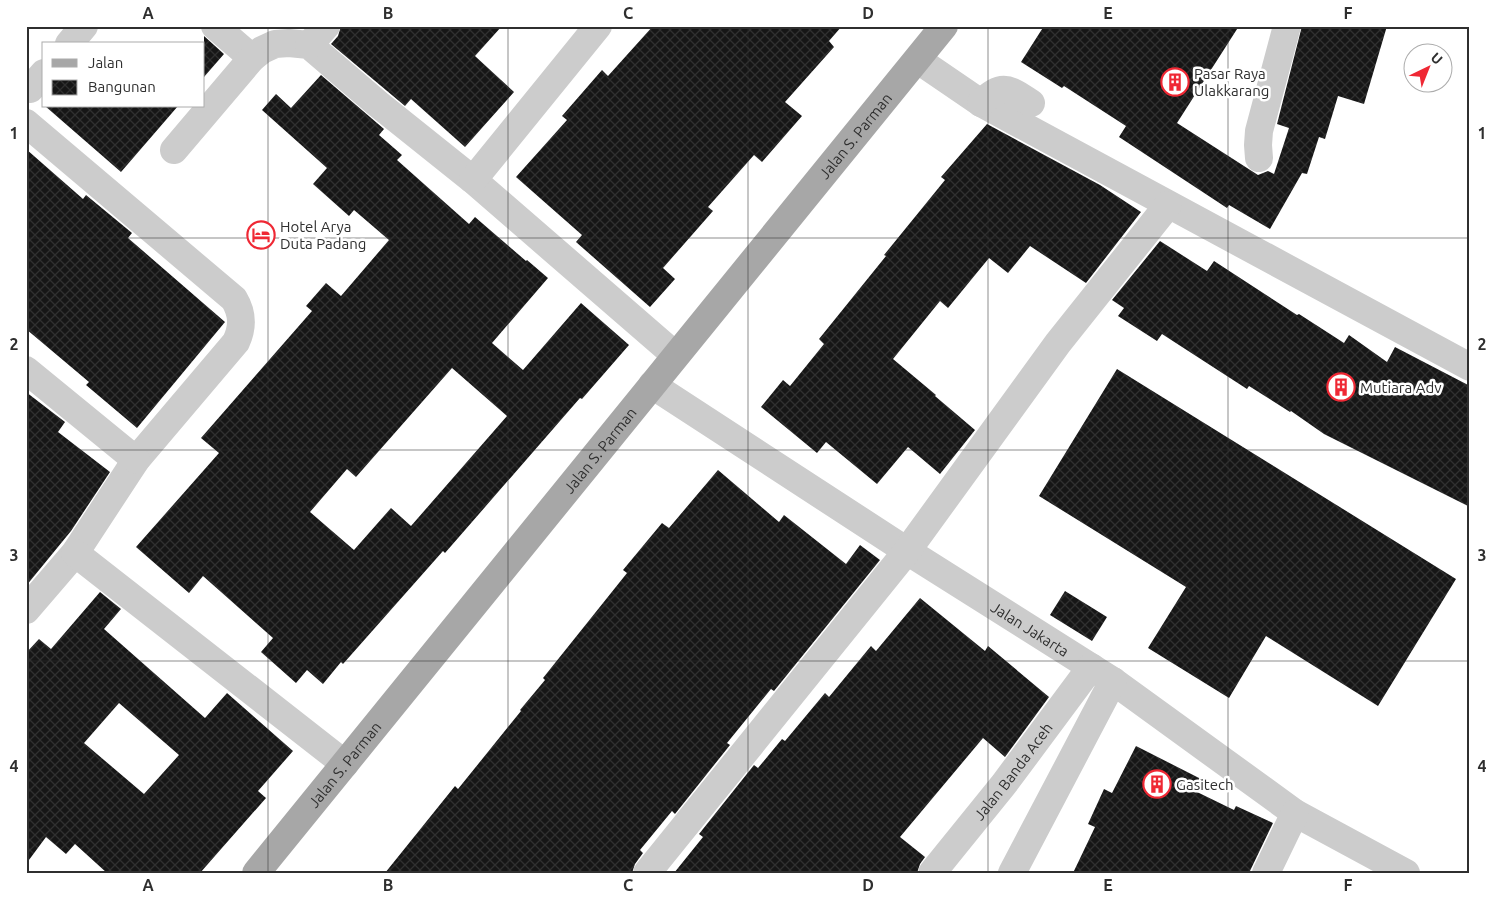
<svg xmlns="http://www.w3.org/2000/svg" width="1496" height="899" viewBox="0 0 1496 899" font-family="Ubuntu,sans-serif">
<defs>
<pattern id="building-cross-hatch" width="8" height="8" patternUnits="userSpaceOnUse" patternTransform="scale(1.25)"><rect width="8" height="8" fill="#161616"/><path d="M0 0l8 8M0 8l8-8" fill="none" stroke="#303030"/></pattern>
</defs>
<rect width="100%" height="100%" fill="#fff"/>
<path fill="url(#building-cross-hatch)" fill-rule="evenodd" d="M 341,26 L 502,26 L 475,56 L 514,92 L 465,147 L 411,99 L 405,106 L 331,44 L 338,36 Z
M 653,26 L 842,26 L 829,41 L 834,47 L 785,102 L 802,116 L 762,162 L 754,155 L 708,207 L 713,211 L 663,268 L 675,279 L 650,307 L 576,242 L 582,235 L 516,177 L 567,120 L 562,116 L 602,70 L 608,76 Z
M 1044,26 L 1239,26 L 1177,123 L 1258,175 L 1268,171 L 1274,174 L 1289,128 L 1277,124 L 1302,26 L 1387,26 L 1364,104 L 1338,96 L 1325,139 L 1319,137 L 1307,174 L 1302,173 L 1270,229 L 1229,205 L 1227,208 L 1119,137 L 1126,126 L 1064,86 L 1062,88 L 1021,62 Z
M 204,36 L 224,54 L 204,77 Z
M 321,75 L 384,129 L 379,135 L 402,155 L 397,160 L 469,224 L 475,217 L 526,261 L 527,260 L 548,278 L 492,343 L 523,370 L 581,303 L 629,345 L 582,399 L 580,398 L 445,553 L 443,551 L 343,664 L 341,662 L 323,684 L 307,670 L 296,683 L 261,652 L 273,638 L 203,576 L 189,593 L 136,547 L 219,453 L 201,438 L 312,311 L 306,306 L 326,283 L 341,296 L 389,240 L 354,210 L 349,216 L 313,184 L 327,168 L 262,110 L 276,94 L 291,108 ZM 452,368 L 507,416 L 411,526 L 391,508 L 354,550 L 310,512 L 347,469 L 356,477 Z
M 45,106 L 178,106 L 121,172 Z
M 987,124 L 1100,185 L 1141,212 L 1086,283 L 1030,246 L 1008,273 L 989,258 L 948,308 L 940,301 L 893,359 L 936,395 L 935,396 L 975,430 L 940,474 L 908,447 L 877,484 L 826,442 L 817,453 L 761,407 L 783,380 L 790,386 L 824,344 L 819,339 L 886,256 L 884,255 L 945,180 L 941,177 Z
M 26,149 L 83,199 L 86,195 L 132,233 L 128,238 L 225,322 L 137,428 L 86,385 L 89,382 L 26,329 Z
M 1160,241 L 1207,271 L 1214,261 L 1297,315 L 1299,314 L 1344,343 L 1349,335 L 1387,362 L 1395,347 L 1470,386 L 1470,507 L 1324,434 L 1291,411 L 1290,412 L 1249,386 L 1247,389 L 1162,334 L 1157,341 L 1118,316 L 1124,308 L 1112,300 Z
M 1117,369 L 1456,579 L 1378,706 L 1266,636 L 1229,698 L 1148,648 L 1186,587 L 1039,496 Z
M 26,392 L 65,422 L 58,432 L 110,472 L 71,531 L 26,586 Z
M 718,470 L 779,522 L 784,515 L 846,564 L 860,545 L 880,560 L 774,691 L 771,689 L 727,743 L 730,745 L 675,814 L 672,811 L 640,850 L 643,853 L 635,864 L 632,873 L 385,873 L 455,786 L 458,789 L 521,711 L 520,710 L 545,680 L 543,678 L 627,573 L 623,570 L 662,523 L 669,528 Z
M 1065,591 L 1107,617 L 1092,641 L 1050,615 Z
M 100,592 L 121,609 L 104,629 L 205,718 L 227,693 L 293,751 L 258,791 L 266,798 L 200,873 L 107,873 L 75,844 L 66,854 L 46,837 L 26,864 L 26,653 L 39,639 L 51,649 ZM 119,703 L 179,755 L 144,794 L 84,743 Z
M 920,598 L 985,651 L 988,646 L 1049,697 L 1005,757 L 983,738 L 900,837 L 925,857 L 920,864 L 917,873 L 674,873 L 703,837 L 699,834 L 754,765 L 758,768 L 782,739 L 785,741 L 825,693 L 829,697 L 871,646 L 876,651 Z
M 1136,746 L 1201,779 L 1195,791 L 1234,810 L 1236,806 L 1273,823 L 1249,873 L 1073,873 L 1095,827 L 1088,824 L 1104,789 L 1112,793 Z"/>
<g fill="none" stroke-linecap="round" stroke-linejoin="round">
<g stroke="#ccc" stroke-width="28">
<path d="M 215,26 L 252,58 L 262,50 L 275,44 L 289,43 L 309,45 L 378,104 L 473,180 L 675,355"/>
<path d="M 69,44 L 84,26"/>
<path d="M 309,45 L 326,26"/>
<path d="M 918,60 L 981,103 L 1470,367"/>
<path d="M 30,89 L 44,73"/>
<path d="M 981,103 C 1003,83 1007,88 1031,103"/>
<path d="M 26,123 L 234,299 C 243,314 243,327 236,342 L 136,460 L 75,553 L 26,610"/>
<path d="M 174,150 L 252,58"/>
<path d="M 1259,158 L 1258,145 L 1259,131 L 1287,26"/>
<path d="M 473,180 L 598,26"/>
<path d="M 26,370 L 136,460"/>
<path id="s1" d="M 652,385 L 907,551 L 1113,681 L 1295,813 L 1406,873"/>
<path d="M 75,553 L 345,764"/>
<path d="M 647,873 L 907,551 L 1058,343 L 1168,205"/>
<path id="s2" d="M 932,873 L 1004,784 L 1091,667"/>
<path d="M 1012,873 L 1113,681"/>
<path d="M 1266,873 L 1295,813"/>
</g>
<path stroke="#a7a7a7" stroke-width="28" id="s3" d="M 256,873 L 944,26"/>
</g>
<path fill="none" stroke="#2f2f2f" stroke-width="1" stroke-opacity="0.55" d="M 268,26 L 268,873M 508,26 L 508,873M 748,26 L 748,873M 988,26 L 988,873M 1228,26 L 1228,873M 26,238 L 1470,238M 26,450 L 1470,450M 26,661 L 1470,661"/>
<defs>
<g id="building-ring" transform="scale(1.4375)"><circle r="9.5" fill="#fff" stroke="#ef2834" stroke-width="1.5"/><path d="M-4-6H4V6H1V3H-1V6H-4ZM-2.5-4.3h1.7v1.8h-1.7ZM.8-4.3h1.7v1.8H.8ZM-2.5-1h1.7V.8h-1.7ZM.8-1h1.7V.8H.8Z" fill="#ef2834"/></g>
<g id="hotel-ring" transform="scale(1.4375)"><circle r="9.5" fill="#fff" stroke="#ef2834" stroke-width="1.5"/><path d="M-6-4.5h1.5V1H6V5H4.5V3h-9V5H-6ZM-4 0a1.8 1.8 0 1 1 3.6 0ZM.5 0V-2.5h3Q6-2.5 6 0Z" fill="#ef2834"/></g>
</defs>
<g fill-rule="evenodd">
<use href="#building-ring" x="1175" y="82"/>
<use href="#hotel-ring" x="261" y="235"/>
<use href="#building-ring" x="1341" y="387"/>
<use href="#building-ring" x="1157" y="784"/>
</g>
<g text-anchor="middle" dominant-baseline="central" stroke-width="5" stroke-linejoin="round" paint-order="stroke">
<g font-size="15" fill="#2f2f2f" stroke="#fff" text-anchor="start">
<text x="1194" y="73">Pasar Raya<tspan x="1194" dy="17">Ulakkarang</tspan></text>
<text x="280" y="226">Hotel Arya<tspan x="280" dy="17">Duta Padang</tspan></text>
<text x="1360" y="387">Mutiara Adv</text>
<text x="1176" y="784">Gasitech</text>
</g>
<g font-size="15" fill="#2f2f2f" stroke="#fff">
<text stroke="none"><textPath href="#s3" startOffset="950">Jalan S. Parman</textPath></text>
<text stroke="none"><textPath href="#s3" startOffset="545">Jalan S. Parman</textPath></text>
<text stroke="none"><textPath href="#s1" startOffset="450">Jalan Jakarta</textPath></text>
<text stroke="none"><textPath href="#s3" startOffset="140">Jalan S. Parman</textPath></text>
<text stroke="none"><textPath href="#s2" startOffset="130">Jalan Banda Aceh</textPath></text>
</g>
</g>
<rect width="1496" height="899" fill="none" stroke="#ffffff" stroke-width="55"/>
<rect x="42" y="42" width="162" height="65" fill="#ffffff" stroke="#acacac"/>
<rect x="52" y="59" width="25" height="8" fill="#a7a7a7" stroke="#acacac"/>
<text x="88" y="68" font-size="15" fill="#2f2f2f">Jalan</text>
<rect x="52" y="80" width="25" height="15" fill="url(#building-cross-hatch)" stroke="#acacac"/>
<text x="88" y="92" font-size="15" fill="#2f2f2f">Bangunan</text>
<g transform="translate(1428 68) rotate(43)"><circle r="24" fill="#ffffff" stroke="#acacac"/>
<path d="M0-4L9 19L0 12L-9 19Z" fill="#ef2834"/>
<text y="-8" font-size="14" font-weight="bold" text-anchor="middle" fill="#2f2f2f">U</text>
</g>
<rect x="28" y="28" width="1440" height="844" fill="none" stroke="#2f2f2f" stroke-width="2"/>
<g font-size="16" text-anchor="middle" font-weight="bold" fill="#2f2f2f">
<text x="148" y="19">A</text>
<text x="388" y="19">B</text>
<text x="628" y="19">C</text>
<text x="868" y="19">D</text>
<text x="1108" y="19">E</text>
<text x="1348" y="19">F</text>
<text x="14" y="139">1</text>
<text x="1482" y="139">1</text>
<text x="14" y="350">2</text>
<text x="1482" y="350">2</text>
<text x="14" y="561">3</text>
<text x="1482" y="561">3</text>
<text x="14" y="772">4</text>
<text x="1482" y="772">4</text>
<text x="148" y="891">A</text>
<text x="388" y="891">B</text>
<text x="628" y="891">C</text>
<text x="868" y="891">D</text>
<text x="1108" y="891">E</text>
<text x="1348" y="891">F</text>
</g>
</svg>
